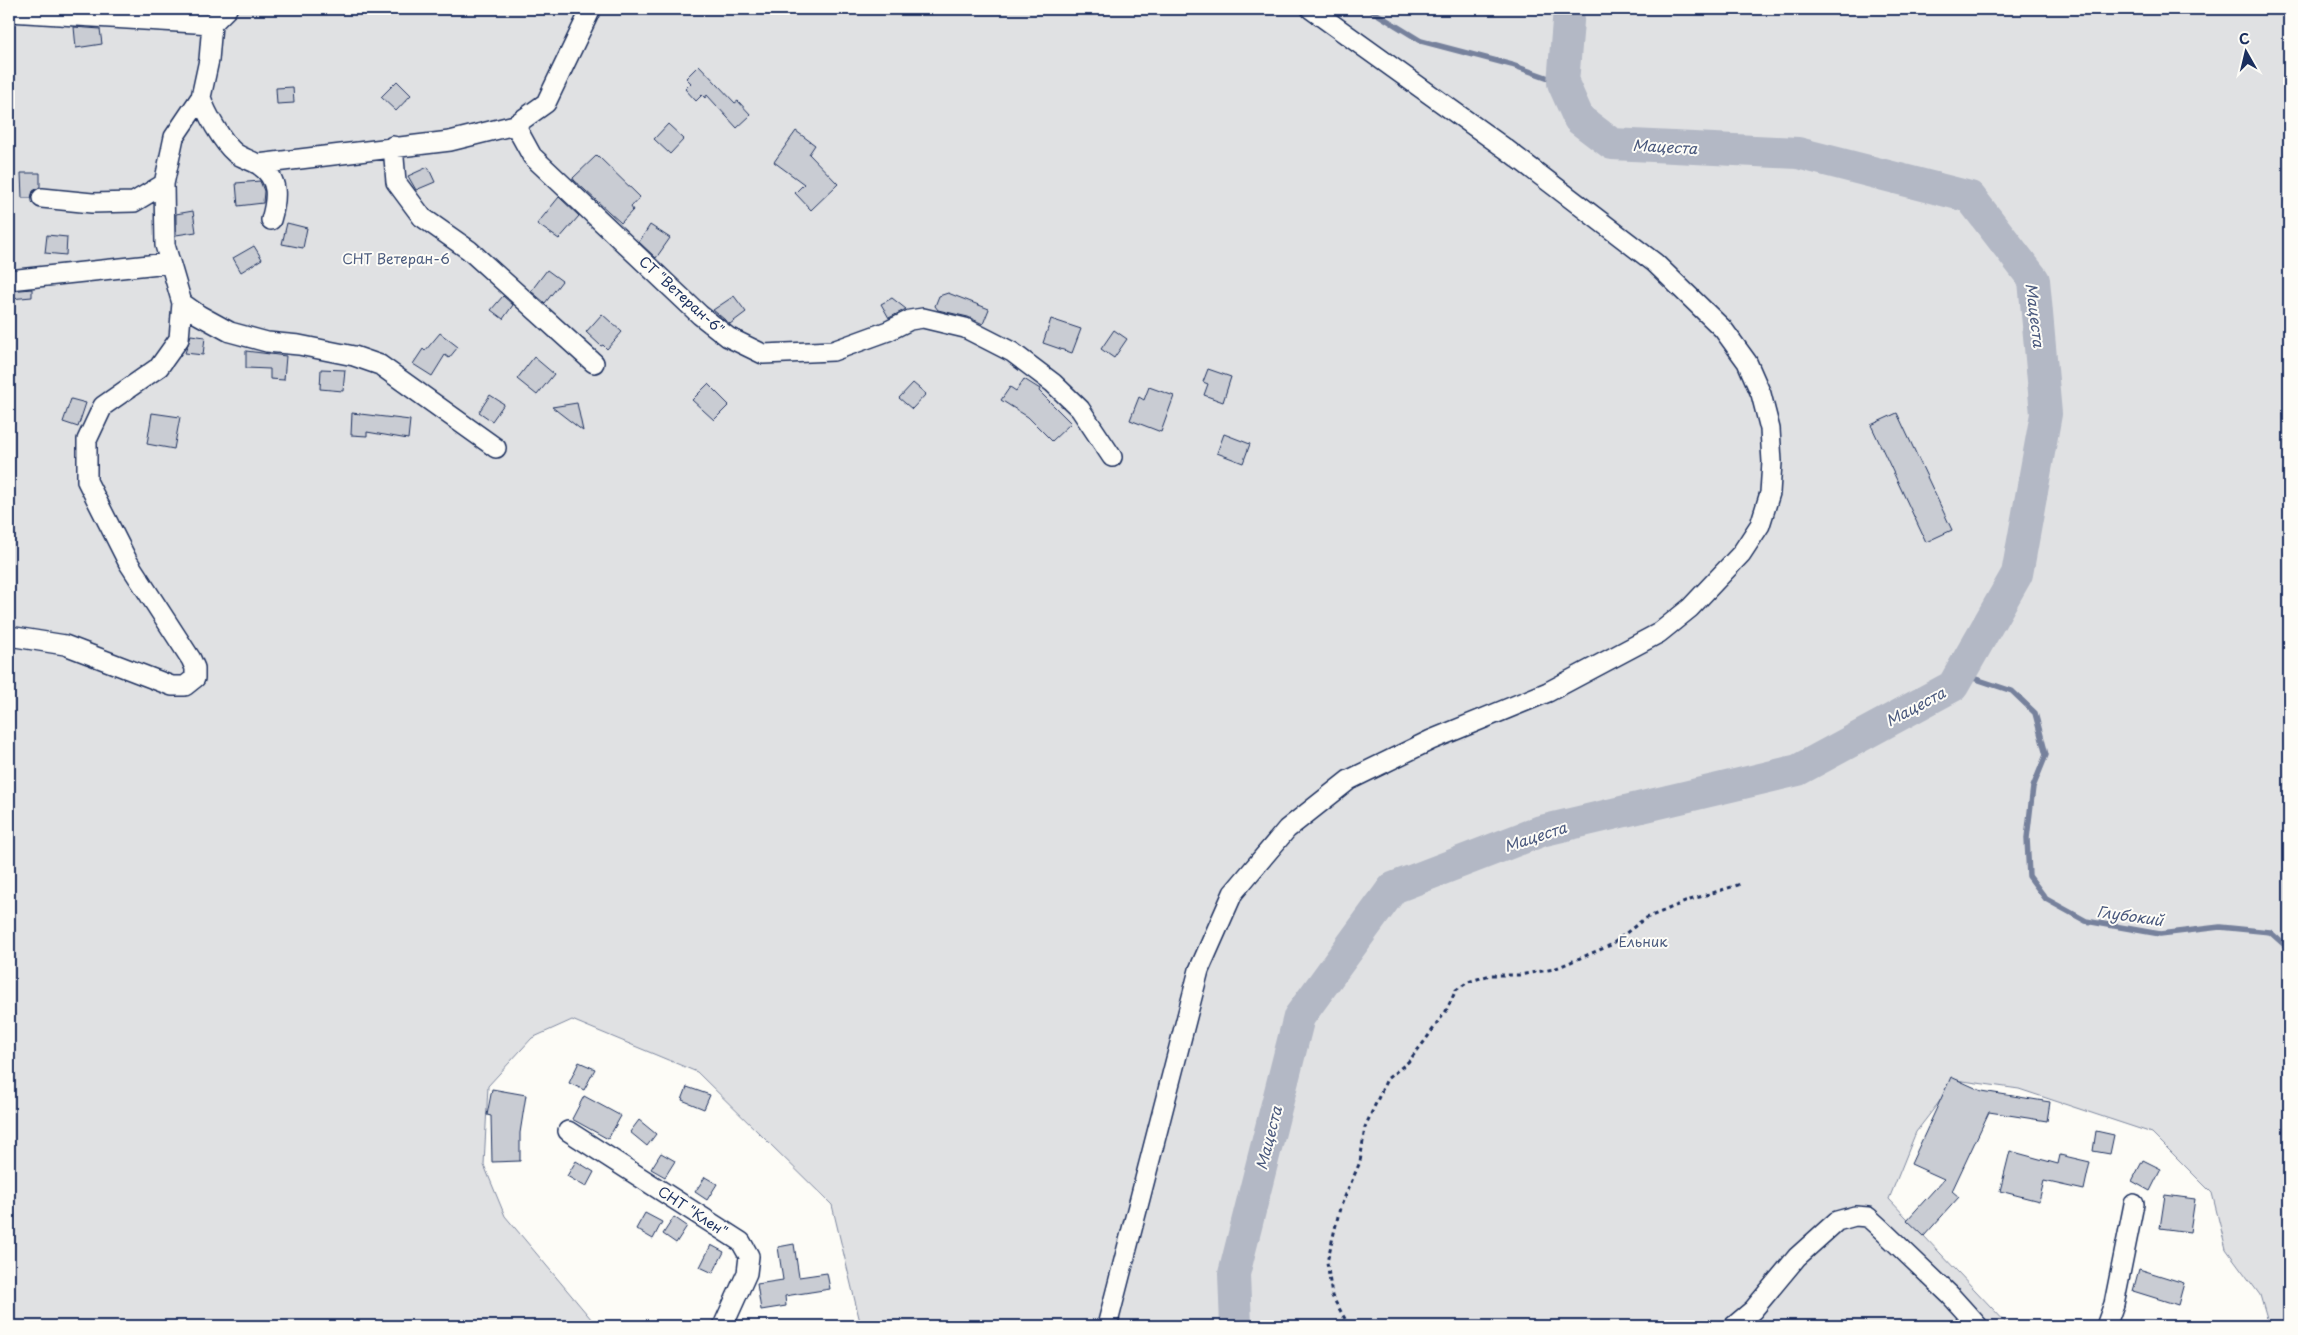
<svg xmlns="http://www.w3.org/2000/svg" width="2298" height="1335" viewBox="0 0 2298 1335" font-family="'Playpen Sans',sans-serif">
<rect width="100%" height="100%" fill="#fdfcf7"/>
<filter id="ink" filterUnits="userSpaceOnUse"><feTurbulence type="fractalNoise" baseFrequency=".02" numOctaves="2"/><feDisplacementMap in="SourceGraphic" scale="10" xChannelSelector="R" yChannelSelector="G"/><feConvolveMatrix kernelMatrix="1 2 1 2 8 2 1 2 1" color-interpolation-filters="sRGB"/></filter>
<g filter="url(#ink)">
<path fill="#e0e1e3" stroke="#7e88a0" d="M 9,9 L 2289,9 L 2289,1326 L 2269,1326 L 2260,1295 L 2226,1249 L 2212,1193 L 2152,1133 L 2019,1089 L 1956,1080 L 1916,1132 L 1889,1199 L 2009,1326 L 861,1326 L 832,1205 L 697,1072 L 572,1020 L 532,1038 L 488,1086 L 484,1165 L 505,1216 L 597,1326 L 9,1326 Z"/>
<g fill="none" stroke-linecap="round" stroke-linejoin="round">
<path stroke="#76819c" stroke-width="5.5" d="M 1369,9 L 1421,41 L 1512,65 L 1563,83
M 1953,686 L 1973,678 L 2012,691 L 2035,713 L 2046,755 L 2033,787 L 2027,838 L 2029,876 L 2046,899 L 2086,921 L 2160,934 L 2220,927 L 2270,932 L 2289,949"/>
<path stroke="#b3b8c5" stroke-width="32" d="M 1236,1326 L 1234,1274 L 1299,1017 L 1393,888 L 1541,831 L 1798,770 L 1953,686 L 2017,574 L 2046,414 L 2034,280 L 1970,197 L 1798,153 L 1612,144 L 1579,119 L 1563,83 L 1569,9"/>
</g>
<path fill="#c9ccd3" stroke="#1b2f5e" d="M 74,27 L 100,29 L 102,44 L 76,48 Z
M 699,65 L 735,103 L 738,101 L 751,115 L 737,128 L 707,95 L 705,98 L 702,95 L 696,101 L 685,89 L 691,83 L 686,78 Z
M 397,81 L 411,95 L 396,111 L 381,97 Z
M 293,87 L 294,103 L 277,104 L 276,88 Z
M 668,124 L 684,139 L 670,154 L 654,139 Z
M 796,131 L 815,145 L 809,154 L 838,184 L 811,210 L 795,193 L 804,184 L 774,162 Z
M 597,155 L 640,197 L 631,207 L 633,210 L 621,223 L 574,180 L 573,178 Z
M 428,167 L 435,182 L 416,190 L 408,176 Z
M 21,173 L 40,173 L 40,187 L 33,191 L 31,198 L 22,198 Z
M 260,181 L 264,191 L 263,203 L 238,206 L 236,183 Z
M 559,197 L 579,216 L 559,239 L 537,224 Z
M 193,211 L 196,232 L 176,235 L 176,214 Z
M 287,223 L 307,228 L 303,248 L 282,244 Z
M 650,225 L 670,238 L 656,258 L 639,242 Z
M 47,235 L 67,237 L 66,255 L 45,253 Z
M 254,246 L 262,259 L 241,272 L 233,258 Z
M 547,270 L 562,281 L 545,303 L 531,291 Z
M 32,289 L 32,297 L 10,299 L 9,291 Z
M 948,293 L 989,309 L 983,324 L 968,317 L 938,310 L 935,306 L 939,296 Z
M 503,296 L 513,305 L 503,319 L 491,310 Z
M 734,296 L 746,312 L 730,324 L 713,310 Z
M 892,298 L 906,309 L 889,318 L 881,304 Z
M 602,314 L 622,332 L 607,349 L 603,345 L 601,346 L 586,332 Z
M 1051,319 L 1081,329 L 1072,353 L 1043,343 Z
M 1114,330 L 1127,339 L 1114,358 L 1101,349 Z
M 440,333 L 458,347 L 449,358 L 445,355 L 432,376 L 413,364 L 423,349 L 425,351 Z
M 191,335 L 205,337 L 203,355 L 185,353 Z
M 246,351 L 286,356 L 284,380 L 270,379 L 270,369 L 246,368 Z
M 534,357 L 554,374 L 537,395 L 517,379 Z
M 321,369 L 345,370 L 343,391 L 320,389 Z
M 1208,369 L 1231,377 L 1223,402 L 1204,395 L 1208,384 L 1203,382 Z
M 1024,379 L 1040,389 L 1039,391 L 1071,423 L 1052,441 L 1028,417 L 1001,400 L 1010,387 L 1016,391 Z
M 913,383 L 926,394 L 912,409 L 899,398 Z
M 708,384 L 729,405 L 714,420 L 692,400 Z
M 1149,387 L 1174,396 L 1161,432 L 1130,420 L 1139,397 L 1144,400 Z
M 490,395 L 504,404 L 492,421 L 479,412 Z
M 71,399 L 86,403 L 78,427 L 63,422 Z
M 577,403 L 583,431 L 552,407 Z
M 152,413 L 180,417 L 174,449 L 147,444 Z
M 352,413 L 410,420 L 408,439 L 367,432 L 367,436 L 351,435 Z
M 1897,413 L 1952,530 L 1926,542 L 1871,425 Z
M 1224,434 L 1250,444 L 1243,463 L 1217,453 Z
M 579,1062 L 595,1069 L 584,1090 L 569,1083 Z
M 1951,1077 L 1982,1091 L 2050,1102 L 2047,1121 L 1989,1112 L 1952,1191 L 1959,1197 L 1924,1236 L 1907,1220 L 1944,1179 L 1911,1164 Z
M 687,1087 L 710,1095 L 704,1109 L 682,1100 Z
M 492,1089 L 526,1095 L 520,1133 L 520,1161 L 492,1162 L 491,1116 L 487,1115 Z
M 584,1096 L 621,1116 L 608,1139 L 572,1119 Z
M 639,1120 L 656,1134 L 647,1146 L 630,1132 Z
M 2096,1131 L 2114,1135 L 2110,1154 L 2093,1151 Z
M 2010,1151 L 2058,1164 L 2060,1155 L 2090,1162 L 2084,1190 L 2044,1181 L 2039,1201 L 2000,1191 Z
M 661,1153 L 675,1161 L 665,1177 L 651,1169 Z
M 2143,1160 L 2161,1169 L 2150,1191 L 2132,1181 Z
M 576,1161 L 594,1172 L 586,1187 L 567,1176 Z
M 705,1177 L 717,1184 L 707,1200 L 695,1192 Z
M 2165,1195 L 2195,1199 L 2190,1232 L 2160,1228 Z
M 645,1213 L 662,1222 L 653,1239 L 636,1229 Z
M 674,1217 L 687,1226 L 676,1243 L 663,1234 Z
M 794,1244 L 799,1277 L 827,1273 L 830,1289 L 785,1296 L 786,1306 L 761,1310 L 757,1284 L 783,1280 L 778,1247 Z
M 711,1245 L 724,1252 L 713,1273 L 700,1267 Z
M 2139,1269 L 2184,1283 L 2178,1305 L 2133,1291 Z"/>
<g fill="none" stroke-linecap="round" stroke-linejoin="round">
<g stroke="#1b2f5e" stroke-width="22">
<path id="minor" d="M 9,12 L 212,24 L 227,9
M 201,97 C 205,112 223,143 235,153 C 242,158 251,160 259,165 C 280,179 277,199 271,220
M 515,125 L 532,156 L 700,315 L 728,337 L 763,354 L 833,351 L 888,331 L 910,320 L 923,318 L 965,328 L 1012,352 L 1053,383 L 1080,409 L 1112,457
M 393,146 L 396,182 L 422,217 L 469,250 L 594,363
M 258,164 L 450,141 L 515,125 L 546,103 L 591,9
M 42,198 L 92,203 L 134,202 L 164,184
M 9,280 L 168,263
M 182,303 L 199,315 L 230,332 L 267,342 L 299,345 L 354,356 L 380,365 L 496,448
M 9,636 L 65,645 L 172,686 L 185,686 L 195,678 L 195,668 L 191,659 L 128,562 L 87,481 L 87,440 L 103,406 L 159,367 L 179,339 L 182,303 L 165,245 L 164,184 L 174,137 L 201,97 L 209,60 L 212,24
M 568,1131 L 741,1242 L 749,1256 L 747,1273 L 723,1326
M 1107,1326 L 1199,970 L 1233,893 L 1287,829 L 1349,780 L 1431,740 L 1548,692 L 1659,633 L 1690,608 L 1741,554 L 1760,525 L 1770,493 L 1772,462 L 1770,429 L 1761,394 L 1747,362 L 1723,329 L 1655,263 L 1506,149 L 1311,9
M 1734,1326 L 1753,1310 L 1797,1257 L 1837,1221 L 1855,1216 L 1868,1217 L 1881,1229 L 1950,1295 L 1978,1326
M 2106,1326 L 2114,1304 L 2134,1204"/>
</g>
<path stroke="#1b2f5e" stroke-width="3" stroke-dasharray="4 4" stroke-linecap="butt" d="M 1349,1326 L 1332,1296 L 1327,1262 L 1340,1208 L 1360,1162 L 1365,1127 L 1387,1079 L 1408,1062 L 1424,1042 L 1446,1011 L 1456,990 L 1468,982 L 1490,975 L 1519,975 L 1554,969 L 1611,945 L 1644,919 L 1690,900 L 1741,884"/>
<use href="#minor" stroke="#fdfcf7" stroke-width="19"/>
</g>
</g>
<g text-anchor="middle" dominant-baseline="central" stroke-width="4" stroke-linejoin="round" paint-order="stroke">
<g font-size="14" fill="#4c5c7f" stroke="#fdfcf7">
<text x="396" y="258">СНТ Ветеран-6</text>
<text x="1643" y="941">Ельник</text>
</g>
<g font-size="14" fill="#1b2f5e" stroke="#fdfcf7">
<text transform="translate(682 295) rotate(42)">СТ "Ветеран-6"</text>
<text transform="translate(693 1211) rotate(33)">СНТ "Клен"</text>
</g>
<g font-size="15" font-style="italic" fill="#49587d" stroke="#fdfcf7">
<text transform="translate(1665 146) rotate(3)">Мацеста</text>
<text transform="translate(2036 315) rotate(83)">Мацеста</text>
<text transform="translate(1915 706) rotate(-28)">Мацеста</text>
<text transform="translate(1535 836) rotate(-18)">Мацеста</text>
<text transform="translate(2130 915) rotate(8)">Глубокий</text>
<text transform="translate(1268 1138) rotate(-76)">Мацеста</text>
</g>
</g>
<rect width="2298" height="1335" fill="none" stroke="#fdfcf7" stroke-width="30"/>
<rect x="15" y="15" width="2268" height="1305" fill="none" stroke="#1b2f5e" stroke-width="2" filter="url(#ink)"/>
<g transform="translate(2246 52) rotate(352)" stroke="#fdfcf7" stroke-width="4" paint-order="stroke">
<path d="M0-4L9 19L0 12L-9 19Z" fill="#1b2f5e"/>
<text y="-8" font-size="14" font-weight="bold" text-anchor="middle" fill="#1b2f5e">С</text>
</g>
</svg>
